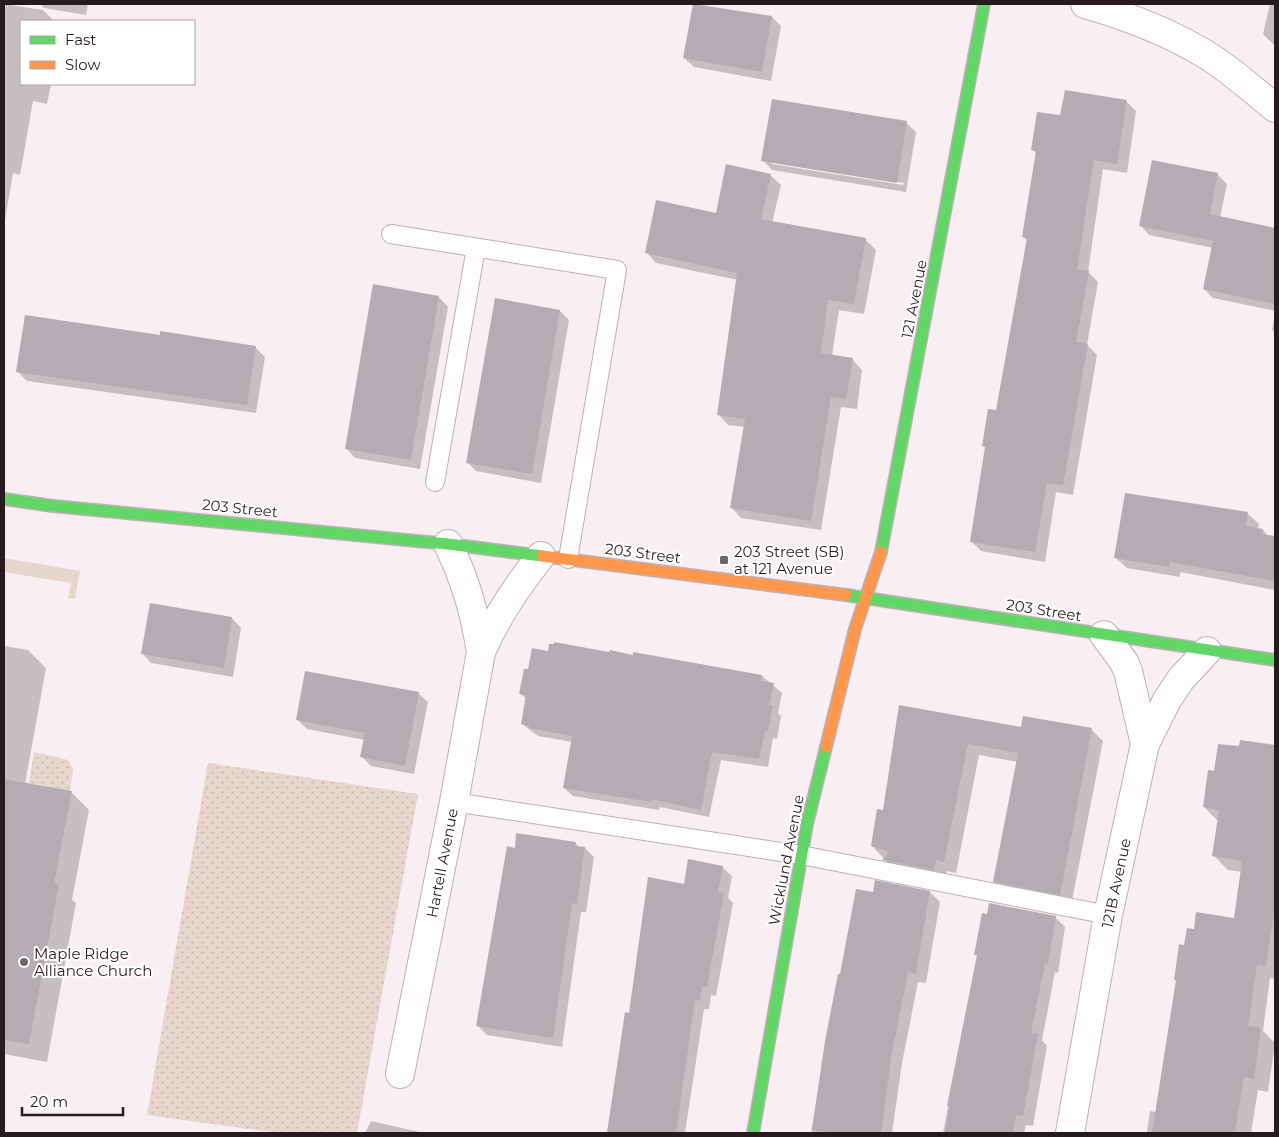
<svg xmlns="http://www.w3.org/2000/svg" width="1279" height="1137" viewBox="0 0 1279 1137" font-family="Montserrat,sans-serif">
<defs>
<pattern id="park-dots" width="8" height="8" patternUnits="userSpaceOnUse" patternTransform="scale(1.25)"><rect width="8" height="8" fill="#e7d6cd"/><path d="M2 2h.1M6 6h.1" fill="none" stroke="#c6b7b0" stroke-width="1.8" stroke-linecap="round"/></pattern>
</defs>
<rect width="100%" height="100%" fill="#f9eef1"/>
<path fill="#e7d6cd" d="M 4,558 L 80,571 L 75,599 L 68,598 L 71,583 L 4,572 Z"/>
<path fill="url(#park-dots)" d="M 34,752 L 68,760 L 73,768 L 70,791 L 29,783 Z
M 208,763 L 418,794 L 357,1133 L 277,1133 L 147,1115 Z"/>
<path fill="#0003" fill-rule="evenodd" d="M 4,4 L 43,10 L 54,21 L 21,21 L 21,84 L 51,84 L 47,104 L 33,101 L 20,175 L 13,173 L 4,226 Z
M 41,4 L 88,4 L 86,15 L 44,8 Z
M 694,4 L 772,17 L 781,26 L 771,81 L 694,67 L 684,58 Z
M 1270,4 L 1275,4 L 1275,46 L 1263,34 Z
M 1126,101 L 1136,111 L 1127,173 L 1103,169 L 1088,272 L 1098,282 L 1087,345 L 1097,355 L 1073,495 L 1056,492 L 1045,562 L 981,551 L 971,541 L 986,449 L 983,445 L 997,412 L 1027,241 L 1023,236 L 1036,153 L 1033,150 L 1061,117 Z
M 906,123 L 916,132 L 906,192 L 772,170 L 763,160 ZM 772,161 L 904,183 L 903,185 L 772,164 Z
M 1217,174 L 1227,184 L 1220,218 L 1275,230 L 1275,311 L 1213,298 L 1204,289 L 1213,248 L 1149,235 L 1140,225 Z
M 770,175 L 781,185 L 772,223 L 865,239 L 876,250 L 864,314 L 839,310 L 832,356 L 852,359 L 862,370 L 857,409 L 841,407 L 821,530 L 741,518 L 731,507 L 745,427 L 728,425 L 718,414 L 738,280 L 656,263 L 646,252 L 717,214 Z
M 439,297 L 448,307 L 420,469 L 355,458 L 346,448 Z
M 496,300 L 560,311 L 569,320 L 541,483 L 476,471 L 467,462 Z
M 1275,313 L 1275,333 L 1272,330 Z
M 161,336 L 255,347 L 265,357 L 256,413 L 27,381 L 18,372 Z
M 1126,495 L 1248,514 L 1259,524 L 1258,529 L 1263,530 L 1268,536 L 1275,537 L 1275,590 L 1180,572 L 1180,577 L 1127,568 L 1116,558 Z
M 232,618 L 241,628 L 233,677 L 151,663 L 142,653 Z
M 4,646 L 28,650 L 46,668 L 25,784 L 71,792 L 89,810 L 72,900 L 76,903 L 47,1062 L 4,1054 Z
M 548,652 L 762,676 L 782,693 L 778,713 L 781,716 L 777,739 L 773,738 L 768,767 L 721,760 L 709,817 L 660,807 L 659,810 L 573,796 L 564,788 L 572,742 L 538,736 L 522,724 L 527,700 L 521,694 L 529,671 Z
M 418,693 L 428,702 L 414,774 L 371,766 L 362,757 L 365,740 L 307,729 L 298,720 Z
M 900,706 L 1022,728 L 1091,729 L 1103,741 L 1071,906 L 1006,893 L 994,881 L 1018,762 L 979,755 L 956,873 L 947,871 L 946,881 L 896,871 L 872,846 L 884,812 Z
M 1241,741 L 1275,746 L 1275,979 L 1270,978 L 1263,1031 L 1275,1043 L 1268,1092 L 1258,1090 L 1251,1133 L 1147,1133 L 1150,1111 L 1156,1112 L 1185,947 L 1195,930 L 1235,919 L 1242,872 L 1228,870 L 1214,856 L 1218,821 L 1204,807 L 1215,772 L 1240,748 Z
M 575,843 L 579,847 L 585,848 L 594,857 L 586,912 L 581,912 L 562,1047 L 487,1035 L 478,1026 L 516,849 Z
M 722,867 L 732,876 L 728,898 L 733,903 L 716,996 L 711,995 L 709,1009 L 704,1009 L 685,1133 L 607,1133 L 626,1013 L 630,1014 L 685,885 Z
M 876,882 L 930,892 L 940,902 L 926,983 L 918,982 L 902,1063 L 892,1133 L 811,1133 L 826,1041 L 841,976 L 874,893 Z
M 1055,917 L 1065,927 L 1058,973 L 1055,972 L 1042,1040 L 1047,1046 L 1033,1126 L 1026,1125 L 1024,1133 L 943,1133 L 978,956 L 976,954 Z
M 371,1121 L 424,1133 L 365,1133 Z"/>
<path fill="#b5abb2" d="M 693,4 L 772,16 L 762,72 L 683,58 Z
M 1065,90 L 1127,100 L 1117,164 L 1094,160 L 1077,269 L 1089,271 L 1076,342 L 1088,344 L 1063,485 L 1047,483 L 1035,552 L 970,542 L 985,447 L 982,446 L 988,409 L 996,410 L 1027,238 L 1022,237 L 1036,151 L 1031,150 L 1037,112 L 1060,115 Z
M 772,99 L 907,121 L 897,183 L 761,161 Z
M 1152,160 L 1218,173 L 1210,214 L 1275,228 L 1275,304 L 1203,289 L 1213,241 L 1139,226 Z
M 726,164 L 771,174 L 761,219 L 866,238 L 854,304 L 828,300 L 821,353 L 853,358 L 846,399 L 831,397 L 811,521 L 730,508 L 745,419 L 717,415 L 737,273 L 645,253 L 656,200 L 716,213 Z
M 373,284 L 439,296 L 411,460 L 345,449 Z
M 495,298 L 560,310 L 532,474 L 466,463 Z
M 25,315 L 160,335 L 160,331 L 256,346 L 247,405 L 16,372 Z
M 1125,493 L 1248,512 L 1246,526 L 1263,529 L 1262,534 L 1275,536 L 1275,581 L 1170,562 L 1169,567 L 1114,558 Z
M 150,603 L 232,617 L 224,668 L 141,654 Z
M 554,642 L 609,652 L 610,650 L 633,655 L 633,652 L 762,675 L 761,681 L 774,683 L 769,705 L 773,706 L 768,731 L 765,731 L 759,759 L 712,752 L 701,810 L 651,799 L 651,802 L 563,788 L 572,736 L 529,728 L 529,726 L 521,724 L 526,695 L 519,694 L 524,669 L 528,669 L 532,648 L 548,651 L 549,644 L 554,644 Z
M 305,671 L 419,692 L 405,766 L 360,757 L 365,733 L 296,720 Z
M 899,705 L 1021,727 L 1023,716 L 1092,728 L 1060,895 L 993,882 L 1018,753 L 968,744 L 944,862 L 936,860 L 934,870 L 882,860 L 889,852 L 871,846 L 877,809 L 883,810 Z
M 1240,740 L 1275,745 L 1275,905 L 1266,966 L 1257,965 L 1248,1026 L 1261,1028 L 1254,1079 L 1244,1077 L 1235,1133 L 1152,1133 L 1176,980 L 1174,980 L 1179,944 L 1184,945 L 1187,928 L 1194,929 L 1196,912 L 1234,918 L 1242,861 L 1212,856 L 1219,810 L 1203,807 L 1208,770 L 1214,771 L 1218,744 L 1239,746 Z
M 4,779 L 72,791 L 54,883 L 59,884 L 29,1044 L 4,1040 Z
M 516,833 L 576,842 L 575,846 L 585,847 L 577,904 L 572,903 L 553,1038 L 476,1026 L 507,846 L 515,848 Z
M 688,859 L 723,866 L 718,892 L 724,893 L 707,987 L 702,986 L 700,1001 L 695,1000 L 676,1133 L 607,1133 L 625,1012 L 629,1013 L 648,877 L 684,884 Z
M 875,880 L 930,891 L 916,974 L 908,972 L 892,1053 L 881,1133 L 837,1133 L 812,1130 L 825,1041 L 838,974 L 840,974 L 856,889 L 873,892 Z
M 989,903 L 1056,916 L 1048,964 L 1045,963 L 1031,1033 L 1038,1034 L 1023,1116 L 1016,1115 L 1013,1133 L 945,1133 L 949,1106 L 947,1106 L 977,955 L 974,955 L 982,913 L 987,914 Z"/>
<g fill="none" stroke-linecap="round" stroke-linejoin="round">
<g stroke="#bcb1b4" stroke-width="20">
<path id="lane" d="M 391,234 L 617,270 L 568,559
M 435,482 L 476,248
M 454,802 L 801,855 L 1108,915"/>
</g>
<g stroke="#bcb1b4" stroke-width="30">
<path id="street" d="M 1085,4 C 1127,16 1167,31 1205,54 C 1230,69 1253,90 1275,108
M 448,544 C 466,582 474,610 481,652
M 1104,635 L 1124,662 L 1128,671 L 1145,744
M 400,1074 L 454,802 L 481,652 C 496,617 517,586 541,556
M 1070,1133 L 1108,915 L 1145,744 L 1167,700 L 1181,679 L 1207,651"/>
</g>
<g stroke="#bcb1b4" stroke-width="14">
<path id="fast" d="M 4,499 L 53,506 L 448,544 L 542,556
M 881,552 L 984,4
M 846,595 L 1275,660
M 753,1133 L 807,824 L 826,747"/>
</g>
<g stroke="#bcb1b4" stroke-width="14">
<path id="slow" d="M 542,556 L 846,595
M 826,747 L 855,629 L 881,552"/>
</g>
<use href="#lane" stroke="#fefcfd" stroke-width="18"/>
<use href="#street" stroke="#fefcfd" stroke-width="28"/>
<use href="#fast" stroke="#63d668" stroke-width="11"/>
<use href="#slow" stroke="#ff974d" stroke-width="11"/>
</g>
<g fill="#716568" stroke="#fff" stroke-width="2">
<rect x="719" y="555" width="10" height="10" rx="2.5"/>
<circle cx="24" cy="962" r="5"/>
</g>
<g text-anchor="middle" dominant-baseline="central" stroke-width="4" stroke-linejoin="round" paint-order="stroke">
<g font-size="15" fill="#281b1f" stroke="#fff">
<text transform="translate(914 299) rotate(-79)">121 Avenue</text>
<text transform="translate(240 508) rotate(6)">203 Street</text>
<text transform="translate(643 553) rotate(7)">203 Street</text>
<text transform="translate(1044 610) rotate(9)">203 Street</text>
<text transform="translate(786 860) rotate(-79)">Wicklund Avenue</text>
<text transform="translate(442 863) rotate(-79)">Hartell Avenue</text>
<text transform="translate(1116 883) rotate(-78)">121B Avenue</text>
</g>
<g font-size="15" fill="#281b1f" stroke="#fff" text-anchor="start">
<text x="734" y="551">203 Street (SB)<tspan x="734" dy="17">at 121 Avenue</tspan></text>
<text x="34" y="953">Maple Ridge<tspan x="34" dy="17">Alliance Church</tspan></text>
</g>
</g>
<rect width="1279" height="1137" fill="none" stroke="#281b1f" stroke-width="10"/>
<rect x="20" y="20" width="175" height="65" fill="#ffffff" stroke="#a9a4a5"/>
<rect x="30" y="36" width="25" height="8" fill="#63d668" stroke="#a9a4a5"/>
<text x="65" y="45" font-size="15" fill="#281b1f">Fast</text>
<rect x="30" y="61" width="25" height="8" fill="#ff974d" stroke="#a9a4a5"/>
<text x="65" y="70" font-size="15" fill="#281b1f">Slow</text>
<path d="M22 1107v8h101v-8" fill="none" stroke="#281b1f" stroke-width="2.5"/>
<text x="30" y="1107" font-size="15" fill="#281b1f" stroke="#ffffff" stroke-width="4" paint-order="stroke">20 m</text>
</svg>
